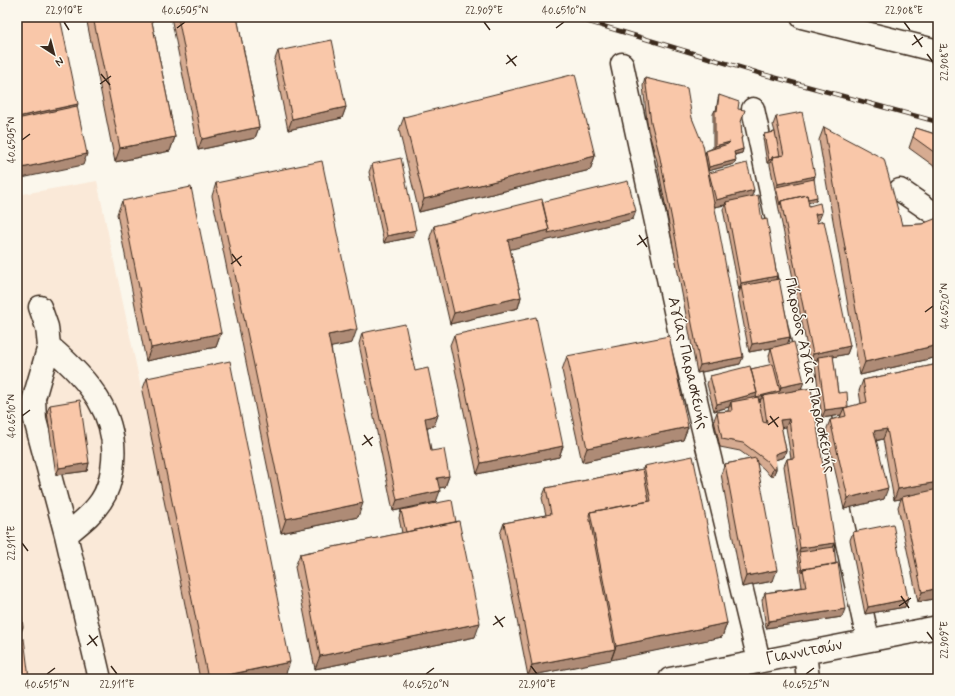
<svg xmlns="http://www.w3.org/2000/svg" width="955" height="696" viewBox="0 0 955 696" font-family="Mynerve,sans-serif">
<rect width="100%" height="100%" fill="#fbf7ec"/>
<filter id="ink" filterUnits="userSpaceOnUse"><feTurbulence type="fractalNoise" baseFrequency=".025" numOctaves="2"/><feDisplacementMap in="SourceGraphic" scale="8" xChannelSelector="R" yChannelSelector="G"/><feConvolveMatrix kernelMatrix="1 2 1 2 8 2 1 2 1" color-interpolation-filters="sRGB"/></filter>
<g filter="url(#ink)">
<path fill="#fae9d8" d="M 97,181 L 203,679 L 17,679 L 17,195 Z"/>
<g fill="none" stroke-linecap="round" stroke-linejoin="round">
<g stroke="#3b2a1e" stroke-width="25">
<path id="minor" d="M 802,17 L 938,51
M 622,64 L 680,334 L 759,661
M 753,109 L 868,640
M 900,190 L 938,216
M 40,307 L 47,327 L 49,346 L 34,398 L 35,420 L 66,535 L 100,679
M 49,346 C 87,378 121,415 112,470 C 110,481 108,491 101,501 C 92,515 79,524 66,535
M 805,652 L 808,679
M 670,679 L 938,627"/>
</g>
<use href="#minor" stroke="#fbf7ec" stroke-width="22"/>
<g stroke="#3b2a1e" stroke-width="4.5">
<path id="rail" d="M 573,17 L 762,74 L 938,122"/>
</g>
<use href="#rail" stroke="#fbf7ec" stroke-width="3" stroke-dasharray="9" stroke-linecap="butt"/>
</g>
<path fill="#d6ab91" stroke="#3b2a1e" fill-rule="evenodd" d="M 86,17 L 151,17 L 175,137 L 170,151 L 115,162 Z
M 171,17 L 237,17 L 259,127 L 255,138 L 198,150 Z
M 278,51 L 346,107 L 342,118 L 288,130 L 274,62 Z
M 645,78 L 692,118 L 708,175 L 709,173 L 752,197 L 762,220 L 790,337 L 787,344 L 801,389 L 796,391 L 834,547 L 842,617 L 766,628 L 762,600 L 765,593 L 802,587 L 784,466 L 787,459 L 791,458 L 786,427 L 781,427 L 786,450 L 784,457 L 775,460 L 776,469 L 773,476 L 770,476 L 764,469 L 757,463 L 773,581 L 742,587 L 721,474 L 725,464 L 751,459 L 740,451 L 720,447 L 714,420 L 717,412 L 728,411 L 729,407 L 714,411 L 707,384 L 710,376 L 751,369 L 771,365 L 769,356 L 771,348 L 782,346 L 749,352 L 738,294 L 740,290 L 739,290 L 723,209 L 725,205 L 714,207 L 740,364 L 697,373 L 657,161 L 648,130 L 643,86 ZM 761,399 L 760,403 L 759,400 Z
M 719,95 L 738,109 L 741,122 L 742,137 L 741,140 L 743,149 L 742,153 L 735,155 L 736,160 L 734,164 L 708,171 L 705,154 L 706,151 L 713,148 L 713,114 L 715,110 L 716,111 L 718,99 Z
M 404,117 L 595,156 L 590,170 L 419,212 L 399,130 Z
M 776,117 L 815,176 L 814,179 L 816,201 L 808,202 L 809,206 L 819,220 L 817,221 L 850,346 L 847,354 L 833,357 L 838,393 L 848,407 L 861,404 L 859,391 L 863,380 L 938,364 L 938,598 L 918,602 L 898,507 L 901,499 L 894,500 L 883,439 L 876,441 L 884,499 L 844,509 L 826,431 L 830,420 L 840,418 L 841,415 L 822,418 L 815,364 L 817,360 L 810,362 L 770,165 L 770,163 L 767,163 L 763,138 L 764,134 L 775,132 L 773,125 Z
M 824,127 L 902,225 L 922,224 L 938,219 L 938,357 L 860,375 L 819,140 Z
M 916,128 L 938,135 L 938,169 L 909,148 Z
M 372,164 L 416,230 L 413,237 L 384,243 L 369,172 Z
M 216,183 L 352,343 L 331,347 L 358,517 L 281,533 L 212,196 Z
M 122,201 L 221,333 L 216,347 L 146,361 L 117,214 Z
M 542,202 L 633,219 L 510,249 L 521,297 L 518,308 L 450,324 L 430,237 L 434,226 Z
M 362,333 L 415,371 L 438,415 L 434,426 L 427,427 L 431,451 L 449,476 L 445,487 L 439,488 L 436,502 L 393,511 L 359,344 Z
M 454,335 L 563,446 L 559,457 L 477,474 L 450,345 Z
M 567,356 L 688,427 L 683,440 L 582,462 L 562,370 Z
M 147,378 L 285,676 L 270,679 L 200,679 L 142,391 Z
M 50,405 L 89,463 L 87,471 L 56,475 L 47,412 Z
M 644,466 L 727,623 L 722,637 L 528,676 L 500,534 L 504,523 L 546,515 L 542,498 L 546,488 L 643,469 Z
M 401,510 L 475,637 L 315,669 L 295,567 L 300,554 L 402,533 L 399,518 Z
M 853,532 L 908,599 L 905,607 L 865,614 L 850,540 Z"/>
<path fill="#ae8b76" stroke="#3b2a1e" d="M 78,104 L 73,117 L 17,129 L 17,117 Z
M 346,107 L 342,118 L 288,130 L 292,119 Z
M 259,127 L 255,138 L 198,150 L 202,139 Z
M 175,137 L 170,151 L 115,162 L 120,148 Z
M 730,142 L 728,146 L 713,150 L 715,146 Z
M 743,149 L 742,153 L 732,155 L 734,152 Z
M 87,154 L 83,165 L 17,179 L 17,169 Z
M 595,156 L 590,170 L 419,212 L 424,199 Z
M 772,159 L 770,163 L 767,163 L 769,160 Z
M 736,160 L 734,164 L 708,171 L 709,167 Z
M 815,176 L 812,183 L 776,187 L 778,184 Z
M 754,190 L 751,198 L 726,202 L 725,205 L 713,207 L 716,200 Z
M 817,197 L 816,201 L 782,208 L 782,204 Z
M 636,211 L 633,219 L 504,251 L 508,240 L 549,230 Z
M 822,213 L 819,220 L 813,222 L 815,214 Z
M 416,230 L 413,237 L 384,243 L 387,236 Z
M 777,276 L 774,284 L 741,286 L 740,290 L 739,290 L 741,283 Z
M 521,297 L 518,308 L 450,324 L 454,313 Z
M 357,329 L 352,343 L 323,349 L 328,335 Z
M 221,333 L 216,347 L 146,361 L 151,348 Z
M 790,337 L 787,345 L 749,352 L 752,344 Z
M 938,345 L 938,357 L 860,375 L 865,362 Z
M 850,346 L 847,354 L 818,360 L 818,357 L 817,360 L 810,362 L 813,354 Z
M 743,357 L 740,364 L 697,373 L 700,365 Z
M 804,382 L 801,389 L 763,399 L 763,396 L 761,399 L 731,407 L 731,402 L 729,407 L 714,411 L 717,404 L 757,393 L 780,391 L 781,387 Z
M 848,407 L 844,408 L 841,415 L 822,418 L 825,410 Z
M 438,415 L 434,426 L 421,428 L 425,418 Z
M 789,419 L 786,427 L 777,428 L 780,420 Z
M 688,427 L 683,440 L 582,462 L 587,448 Z
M 887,429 L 883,439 L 870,442 L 874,431 Z
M 563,446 L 559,457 L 477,474 L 481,463 Z
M 786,450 L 784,457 L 772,461 L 775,454 Z
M 89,463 L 87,471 L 56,475 L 59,468 Z
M 773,469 L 776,469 L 773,476 L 770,476 Z
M 449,476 L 445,487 L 433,489 L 437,478 Z
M 938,482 L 938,492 L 902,497 L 901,499 L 894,500 L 898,489 Z
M 888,488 L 884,499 L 844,509 L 848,498 Z
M 440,491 L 436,502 L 393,511 L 397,500 Z
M 363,503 L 358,517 L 281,533 L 286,519 Z
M 835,543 L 832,550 L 799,552 L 800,548 Z
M 777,570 L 773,581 L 742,587 L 746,576 Z
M 938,588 L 938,598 L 918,602 L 922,592 Z
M 908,599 L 905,607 L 865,614 L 868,607 Z
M 845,609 L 842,617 L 766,628 L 769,621 Z
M 480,623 L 475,637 L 315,669 L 320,656 Z
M 727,623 L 722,637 L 611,660 L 616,646 Z
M 23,627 L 20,635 L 17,635 L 17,628 Z
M 615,649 L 611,660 L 528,676 L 532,665 Z
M 290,662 L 285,676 L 270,679 L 210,679 Z"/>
<path fill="#f9c7a9" stroke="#3b2a1e" d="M 17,17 L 60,17 L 78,104 L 17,117 Z
M 93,17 L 151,17 L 175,137 L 120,148 Z
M 178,17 L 237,17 L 259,127 L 202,139 Z
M 332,40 L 346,107 L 292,119 L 278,51 Z
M 575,74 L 595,156 L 424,199 L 404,117 Z
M 645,78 L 687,88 L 692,118 L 703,145 L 743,357 L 700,365 L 659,153 L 651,122 Z
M 719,95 L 739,102 L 738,109 L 745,110 L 741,122 L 742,137 L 741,138 L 743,149 L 734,152 L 736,160 L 709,167 L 706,151 L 728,144 L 730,142 L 715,146 L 715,110 L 717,111 Z
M 77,106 L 87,154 L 17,169 L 17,119 Z
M 802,112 L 815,176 L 778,184 L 772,157 L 784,155 L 776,117 Z
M 824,127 L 884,159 L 902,225 L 922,224 L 937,218 L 938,219 L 938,345 L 865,362 Z
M 916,128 L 938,135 L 938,155 L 913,137 Z
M 775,132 L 780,156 L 772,157 L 772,159 L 769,160 L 764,134 Z
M 401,158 L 416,230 L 387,236 L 372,164 Z
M 322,161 L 357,329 L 328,335 L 363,503 L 286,519 L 216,183 Z
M 747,163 L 754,190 L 716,200 L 709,173 Z
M 814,179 L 817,197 L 808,199 L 807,195 L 781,201 L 780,205 L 776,187 Z
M 628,181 L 636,211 L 548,233 L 549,230 L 542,202 Z
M 191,187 L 221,333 L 151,348 L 122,201 Z
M 758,195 L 762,220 L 767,219 L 777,276 L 741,283 L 726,202 Z
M 807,195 L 809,206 L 820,203 L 822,213 L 815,214 L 817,223 L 824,221 L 850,346 L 813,354 L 781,201 Z
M 542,199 L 549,230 L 508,240 L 521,297 L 454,313 L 434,226 Z
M 779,279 L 790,337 L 752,344 L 741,286 Z
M 536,317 L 563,446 L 481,463 L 454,335 Z
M 405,324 L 415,371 L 428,368 L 438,415 L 425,418 L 431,451 L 444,449 L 449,476 L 437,478 L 440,491 L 397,500 L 362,333 Z
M 669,336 L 688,427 L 587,448 L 567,356 Z
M 794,342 L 804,382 L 781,387 L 771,348 Z
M 833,355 L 838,393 L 847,392 L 848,407 L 825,410 L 818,357 Z
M 230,361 L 290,662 L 208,679 L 147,378 Z
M 773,364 L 780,391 L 756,397 L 757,393 L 751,369 Z
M 938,364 L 938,482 L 898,489 L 887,429 L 874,431 L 888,488 L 848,498 L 830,420 L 846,416 L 844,408 L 867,402 L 863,380 Z
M 750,366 L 757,393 L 717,404 L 710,376 Z
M 811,388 L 835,543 L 800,548 L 787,459 L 794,458 L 789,419 L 780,420 L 786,450 L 775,454 L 776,469 L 773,469 L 767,461 L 743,443 L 722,439 L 717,412 L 732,411 L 731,402 L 758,397 L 763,422 L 767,423 L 763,396 Z
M 80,400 L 89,463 L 59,468 L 50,405 Z
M 693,456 L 727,623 L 616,646 L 590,512 L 651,501 L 644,466 Z
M 756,458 L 777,570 L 746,576 L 725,464 Z
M 643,469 L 649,501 L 590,512 L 589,515 L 615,649 L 532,665 L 504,523 L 551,514 L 546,488 Z
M 938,489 L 938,588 L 922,592 L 902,497 Z
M 452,500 L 456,522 L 406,532 L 401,510 Z
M 459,521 L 480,623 L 320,656 L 300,554 Z
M 893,524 L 908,599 L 868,607 L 853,532 Z
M 834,547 L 836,564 L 803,569 L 802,572 L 799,552 Z
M 838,563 L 845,609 L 769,621 L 765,593 L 806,587 L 803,569 Z
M 17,580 L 23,627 L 17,628 Z
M 24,639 L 29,678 L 17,679 L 17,640 Z"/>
</g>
<path fill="none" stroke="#3b2a1e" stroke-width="1.5" d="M 64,22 L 69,30M 484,22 L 490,30M 904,22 L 910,30M 177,28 L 185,22M 556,28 L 564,22M 914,35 L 922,47M 912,45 L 923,37M 927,54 L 933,62M 507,55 L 516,66M 506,64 L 517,56M 101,74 L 110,85M 100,84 L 111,76M 22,140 L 30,134M 639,235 L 647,247M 637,245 L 648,237M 232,254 L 241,266M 231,264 L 242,256M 925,312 L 933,306M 22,416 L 30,410M 770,416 L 778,427M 768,425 L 779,417M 364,435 L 372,446M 362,445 L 373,437M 22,543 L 28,551M 901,596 L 909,608M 899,606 L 911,598M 495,616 L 503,627M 493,625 L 505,617M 927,632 L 933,640M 89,635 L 97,646M 87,645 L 98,636M 111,666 L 117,674M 531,666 L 537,674M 47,674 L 55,668M 426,674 L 434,668M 806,674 L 814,668"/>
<g text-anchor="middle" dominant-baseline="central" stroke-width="3" stroke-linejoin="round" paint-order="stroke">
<g font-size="16" fill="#3b2a1e" stroke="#fbf7ec">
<text transform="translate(688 363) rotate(77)">Αγίας Παρασκευής</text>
<text transform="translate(810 375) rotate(78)">Πάροδος Αγίας Παρασκευής</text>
<text transform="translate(804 652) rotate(-11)">Γιαννιτσών</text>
</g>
</g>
<rect width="955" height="696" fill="none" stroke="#fbf7ec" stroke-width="44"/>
<g transform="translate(54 54) rotate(144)" stroke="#fbf7ec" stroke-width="3" paint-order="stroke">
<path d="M0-3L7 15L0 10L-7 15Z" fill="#3b2a1e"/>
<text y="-6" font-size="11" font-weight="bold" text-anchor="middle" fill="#3b2a1e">N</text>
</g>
<rect x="22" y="22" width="911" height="652" fill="none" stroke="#3b2a1e" stroke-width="1.5"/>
<g font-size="10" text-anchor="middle" fill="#3b2a1e">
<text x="64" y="14">22.910°E</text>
<text x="185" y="14">40.6505°N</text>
<text x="484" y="14">22.909°E</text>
<text x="564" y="14">40.6510°N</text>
<text x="904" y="14">22.908°E</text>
<text transform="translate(944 62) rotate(-90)" y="4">22.908°E</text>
<text transform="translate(11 140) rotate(-90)" y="4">40.6505°N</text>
<text transform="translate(944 306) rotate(-90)" y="4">40.6520°N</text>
<text transform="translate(11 416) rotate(-90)" y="4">40.6510°N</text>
<text transform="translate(11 543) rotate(-90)" y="4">22.911°E</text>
<text transform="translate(944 640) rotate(-90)" y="4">22.909°E</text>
<text x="47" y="688">40.6515°N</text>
<text x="117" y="688">22.911°E</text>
<text x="426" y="688">40.6520°N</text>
<text x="537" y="688">22.910°E</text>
<text x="806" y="688">40.6525°N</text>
</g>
</svg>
